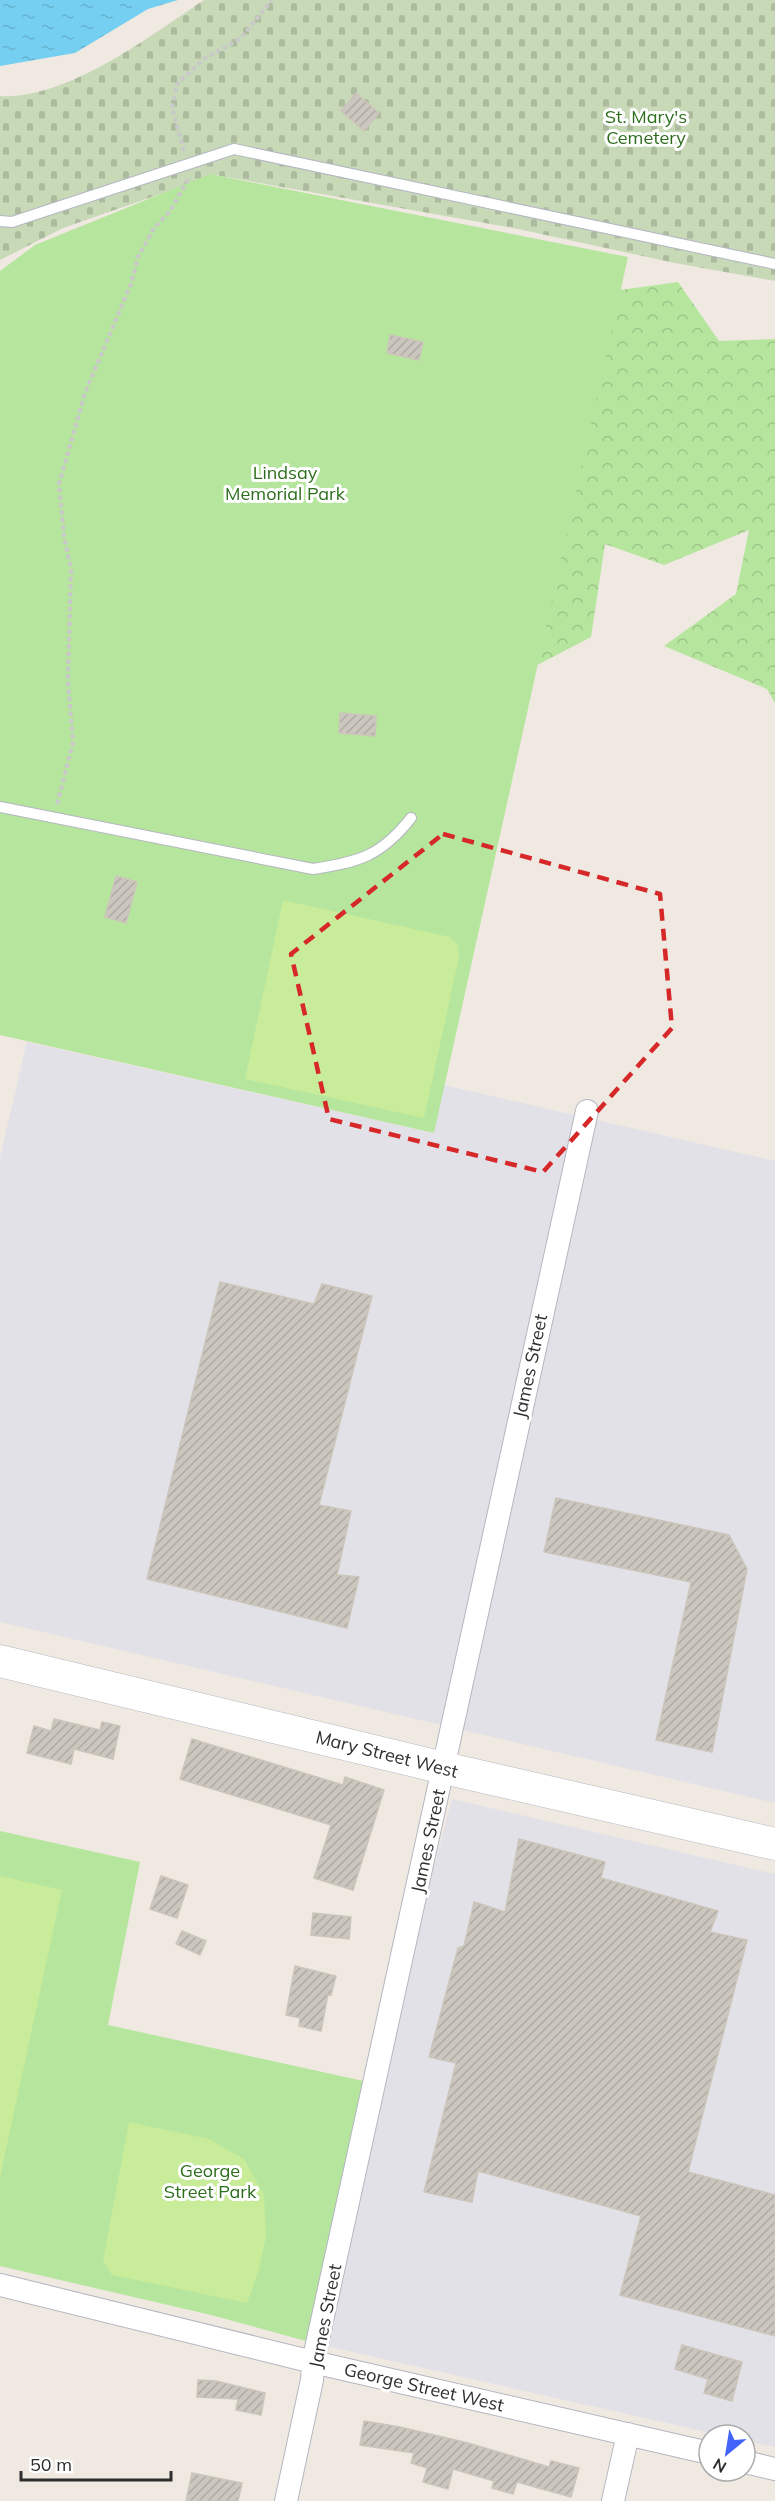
<svg xmlns="http://www.w3.org/2000/svg" width="775" height="2501" viewBox="0 0 775 2501" font-family="Mulish,sans-serif">
<defs>
<pattern id="forest-crowns" width="20" height="18" patternUnits="userSpaceOnUse" patternTransform="scale(1.5)"><rect width="20" height="18" fill="#b6e59e"/><path d="M2 6a3 3 0 1 1 6 0M12 15a3 3 0 1 1 6 0" fill="none" stroke="#9dc588"/></pattern>
<pattern id="cemetery-stones" width="16" height="16" patternUnits="userSpaceOnUse" patternTransform="scale(1.5)"><rect width="16" height="16" fill="#c8d9b8"/><path d="M2 7V4a2 2 0 0 1 4 0v3zM10 15v-3a2 2 0 0 1 4 0v3z" fill="#acbb9e"/></pattern>
<pattern id="water-ripples" width="26" height="14" patternUnits="userSpaceOnUse" patternTransform="scale(1.5)"><rect width="26" height="14" fill="#75cff0"/><path d="M2 4q2-2 4 0t4 0M15 11q2-2 4 0t4 0" fill="none" stroke="#66b2ce"/></pattern>
<pattern id="building-hatch" width="6" height="6" patternUnits="userSpaceOnUse" patternTransform="scale(1.5)"><rect width="6" height="6" fill="#cbc7bf"/><path d="M-1 1l2-2M0 6l6-6M5 7l2-2" fill="none" stroke="#afaba4"/></pattern>
</defs>
<rect width="100%" height="100%" fill="#efe9e1"/>
<path fill="#e3e1e8" d="M 27,1042 L 434,1133 L 444,1085 L 775,1161 L 775,1803 L 0,1622 L 0,1157 Z
M 452,1799 L 775,1874 L 775,2447 L 745,2441 L 745,2435 L 720,2435 L 317,2344 L 377,2084 Z"/>
<path fill="url(#forest-crowns)" d="M 678,282 L 719,341 L 775,339 L 775,703 L 767,689 L 664,646 L 736,594 L 749,530 L 664,565 L 605,544 L 591,637 L 524,672 L 591,365 L 620,290 Z"/>
<path fill="url(#cemetery-stones)" d="M 204,0 L 775,0 L 775,281 L 675,263 L 518,229 L 215,175 L 63,228 L 0,260 L 0,96 C 67,100 150,36 204,0 Z"/>
<path fill="#b6e59e" d="M 210,174 L 628,257 L 434,1133 L 0,1035 L 0,271 L 35,245 Z
M 0,1831 L 140,1862 L 108,2025 L 377,2084 L 317,2344 L 211,2315 L 0,2266 Z"/>
<path fill="#c9ec9a" d="M 283,900 L 450,937 L 458,945 L 459,957 L 424,1118 L 245,1079 Z
M 0,1876 L 62,1890 L 0,2177 Z
M 129,2122 L 209,2139 L 244,2159 L 264,2195 L 266,2238 L 258,2273 L 247,2303 L 112,2275 L 103,2261 Z"/>
<path fill="url(#water-ripples)" d="M 0,0 L 178,0 L 148,9 L 75,53 L 0,66 Z"/>
<path fill="url(#building-hatch)" stroke="#cbc5ba" stroke-width="1.5" d="M 356,93 L 379,113 L 364,131 L 341,111 Z
M 390,335 L 423,342 L 419,360 L 387,353 Z
M 340,713 L 376,716 L 375,736 L 339,733 Z
M 116,876 L 137,882 L 126,923 L 105,917 Z
M 220,1282 L 314,1304 L 322,1284 L 372,1296 L 319,1505 L 351,1511 L 337,1575 L 359,1577 L 347,1628 L 147,1579 Z
M 556,1498 L 729,1535 L 747,1569 L 712,1752 L 656,1740 L 691,1582 L 544,1552 Z
M 54,1719 L 100,1730 L 102,1722 L 120,1726 L 113,1759 L 74,1749 L 71,1764 L 27,1753 L 34,1726 L 51,1731 Z
M 192,1739 L 343,1785 L 345,1777 L 384,1790 L 353,1890 L 314,1878 L 331,1825 L 180,1779 Z
M 519,1839 L 605,1862 L 601,1878 L 718,1911 L 710,1932 L 747,1940 L 688,2172 L 775,2195 L 775,2336 L 620,2295 L 641,2216 L 478,2171 L 472,2202 L 424,2192 L 456,2063 L 429,2057 L 458,1948 L 464,1946 L 474,1902 L 505,1912 Z
M 161,1876 L 188,1885 L 177,1918 L 150,1909 Z
M 313,1913 L 351,1917 L 349,1939 L 311,1935 Z
M 182,1931 L 206,1941 L 200,1955 L 176,1944 Z
M 295,1966 L 336,1976 L 331,1995 L 328,1994 L 321,2031 L 299,2026 L 300,2018 L 286,2015 Z
M 682,2345 L 742,2362 L 732,2401 L 704,2393 L 708,2379 L 675,2369 Z
M 198,2380 L 216,2381 L 265,2393 L 261,2415 L 236,2410 L 238,2399 L 197,2397 Z
M 364,2421 L 400,2427 L 468,2443 L 549,2467 L 551,2461 L 579,2468 L 571,2497 L 517,2482 L 513,2494 L 492,2488 L 494,2481 L 453,2469 L 448,2489 L 423,2482 L 427,2468 L 411,2463 L 414,2453 L 360,2445 Z
M 192,2473 L 242,2483 L 238,2501 L 186,2501 Z"/>
<g fill="none" stroke-linecap="round" stroke-linejoin="round">
<g stroke="#b4b7c1" stroke-width="12">
<path id="lane" d="M 0,221 L 12,222 L 234,149 L 775,264
M 0,807 L 313,869 C 359,862 381,856 411,818"/>
</g>
<g stroke="#b4b7c1" stroke-width="24">
<path id="street" d="M 0,2285 L 313,2362 L 709,2453
M 745,2462 L 775,2469
M 286,2501 L 312,2380 L 313,2362 L 587,1111
M 613,2501 L 628,2434"/>
</g>
<g stroke="#b4b7c1" stroke-width="33">
<path id="secondary" d="M 0,1661 L 444,1768 L 775,1844"/>
</g>
<path stroke="#c9c9c9" stroke-width="4" stroke-dasharray="4.5 3" stroke-linecap="butt" d="M 184,151 L 172,108 L 177,84 L 204,59 L 241,38 L 272,0
M 57,804 L 73,743 L 68,680 L 71,568 L 64,537 L 59,484 L 85,393 L 131,284 L 138,257 L 154,228 L 171,210 L 188,179"/>
<use href="#lane" stroke="#fff" stroke-width="10"/>
<use href="#street" stroke="#fff" stroke-width="22"/>
<use href="#secondary" stroke="#fff" stroke-width="32"/>
</g>
<path fill="none" stroke="#d62828" stroke-width="4.5" stroke-dasharray="12 8" stroke-linejoin="round" d="M 443,834 L 660,894 L 672,1028 L 543,1172 L 329,1119 L 291,954 Z"/>
<g text-anchor="middle" dominant-baseline="central" stroke-width="6" stroke-linejoin="round" paint-order="stroke">
<g font-size="18" fill="#2c6e1b" stroke="#fff">
<text x="646" y="116">St. Mary's<tspan x="646" dy="21">Cemetery</tspan></text>
<text x="285" y="472">Lindsay<tspan x="285" dy="21">Memorial Park</tspan></text>
<text x="210" y="2170">George<tspan x="210" dy="21">Street Park</tspan></text>
</g>
<g font-size="18" fill="#2e2e2e" stroke="#fff">
<text transform="translate(530 1366) rotate(-78)">James Street</text>
<text transform="translate(387 1754) rotate(14)">Mary Street West</text>
<text transform="translate(428 1841) rotate(-78)">James Street</text>
<text transform="translate(325 2316) rotate(-79)">James Street</text>
<text transform="translate(424 2387) rotate(13)">George Street West</text>
</g>
</g>
<g transform="translate(727 2453) rotate(210)"><circle r="28" fill="#ffffff" stroke="#ababab" stroke-width="1.5"/>
<path d="M0-4.5L10 22L0 15L-10 22Z" fill="#4264fb"/>
<text y="-9" font-size="16" font-weight="bold" text-anchor="middle" fill="#2e2e2e">N</text>
</g>
<path d="M21 2471v9h150v-9" fill="none" stroke="#2e2e2e" stroke-width="3"/>
<text x="30" y="2471" font-size="18" fill="#2e2e2e" stroke="#ffffff" stroke-width="4.5" paint-order="stroke">50 m</text>
</svg>
